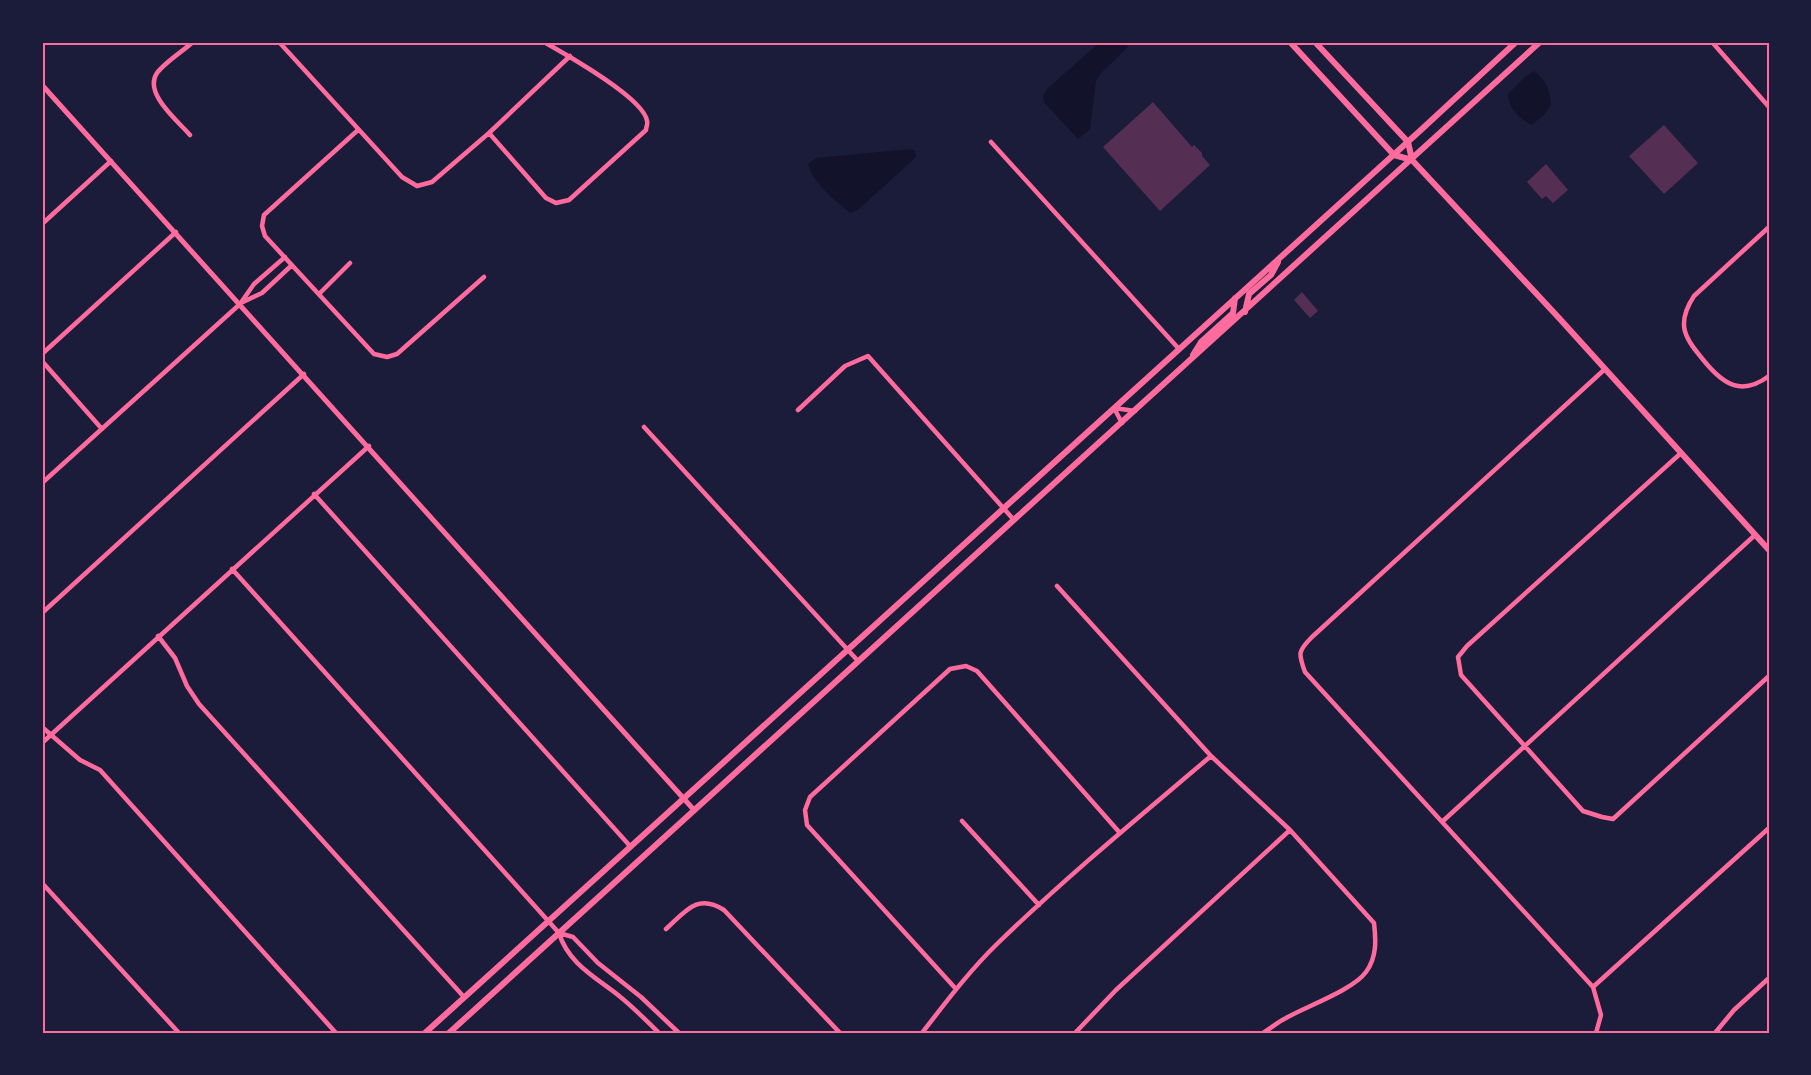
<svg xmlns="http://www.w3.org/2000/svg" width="1811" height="1075" viewBox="0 0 1811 1075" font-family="Lato,sans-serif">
<rect width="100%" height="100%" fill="#1b1b3a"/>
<path fill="#12122b" d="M 1100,42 L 1123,42 L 1128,47 L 1101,73 L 1096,81 L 1090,129 L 1078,139 L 1044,102 L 1043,96 L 1047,89 Z
M 1534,71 C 1546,80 1550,90 1551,105 L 1544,115 L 1531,125 C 1518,117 1509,109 1508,94 L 1526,76 Z
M 911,149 L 915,151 L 916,157 L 859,209 L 851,213 C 836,202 813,183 808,164 L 816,158 Z"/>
<path fill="#542f53" d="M 1153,102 L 1192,147 L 1194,145 L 1202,153 L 1202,156 L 1210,165 L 1160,211 L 1103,147 Z
M 1664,125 L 1698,163 L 1664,194 L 1629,156 Z
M 1546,164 L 1568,190 L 1553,203 L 1546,196 L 1542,199 L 1527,182 Z
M 1302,292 L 1318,311 L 1310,318 L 1294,300 Z"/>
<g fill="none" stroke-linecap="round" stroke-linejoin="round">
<path stroke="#ff6b9d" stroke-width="4.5" d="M 279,42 L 402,177 L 417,186 L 432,182 L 489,133 L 570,56
M 1712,42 L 1769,107
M 358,130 L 264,215 L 262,226 L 265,236 L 374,354 L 387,357 L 397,354 L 484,277
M 489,133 L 546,198 L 556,203 L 569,200 L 646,130 C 646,127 648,124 647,121 C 644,98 565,54 544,42
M 190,135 C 178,121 143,93 157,73 C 164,63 183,51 193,42
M 991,142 L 1179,349
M 42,224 L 111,161
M 1769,227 L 1694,296 C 1675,325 1685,338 1705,362 C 1724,385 1742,396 1769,376
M 319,294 L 350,263
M 243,302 L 262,293 L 292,265
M 42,354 L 176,232
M 42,361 L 102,429
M 1114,408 L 1135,411
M 1114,408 L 1122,423
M 798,410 L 845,366 L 868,356 L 1014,520
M 644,427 L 858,661
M 1681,453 L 1467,646 L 1458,657 L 1461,675 L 1583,811 L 1602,817 L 1613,819 L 1769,676
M 42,483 L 240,304 L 254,284 L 285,257
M 314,494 L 630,846
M 232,569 L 559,933 C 568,963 595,977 618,995 C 633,1007 646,1020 659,1033
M 1057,586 L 1211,756 L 1290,830 L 1374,923 C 1376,940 1377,957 1366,972 C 1353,990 1307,1006 1286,1018 C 1278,1022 1271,1028 1263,1033
M 42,613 L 304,374
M 158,636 L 175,658 L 187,686 L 199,704 L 464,997
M 42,727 L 80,760 L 100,770 L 336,1033
M 42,743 L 369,446
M 962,821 L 1039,905
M 1443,821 L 1755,535
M 42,883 L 179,1033
M 666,929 C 686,911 697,893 724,910 L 840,1033
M 559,933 L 573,937 L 598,963 L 641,997 L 679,1033
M 1593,987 L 1769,828
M 956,989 L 807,825 L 805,810 L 810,797 L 950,669 L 966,666 L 977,671 L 1120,833
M 922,1033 C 946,1002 970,970 998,943 C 1066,877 1139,817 1211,756
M 1075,1033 L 1116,990 L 1290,830
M 1596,1033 L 1601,1015 L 1593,987 L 1305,672 C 1298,653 1298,651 1312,637 L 1605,369
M 1715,1033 L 1734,1010 L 1769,978"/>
<path stroke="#ff6b9d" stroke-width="5" d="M 42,85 L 694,810"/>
<path stroke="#ff6b9d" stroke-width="6" d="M 1290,42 L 1394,155 L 1412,160
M 1315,42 L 1408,142 L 1412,160 L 1559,318 L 1769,550
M 1245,312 L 1249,294 L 1271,275 L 1278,262
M 1193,355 L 1201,342 L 1233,313 L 1235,298
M 425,1033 L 1422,129 L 1516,42
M 449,1033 L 1540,42"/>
</g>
<rect width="1811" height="1075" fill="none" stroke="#1b1b3a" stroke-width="87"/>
<rect x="44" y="44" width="1724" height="988" fill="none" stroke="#ff6b9d" stroke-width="2"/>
</svg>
